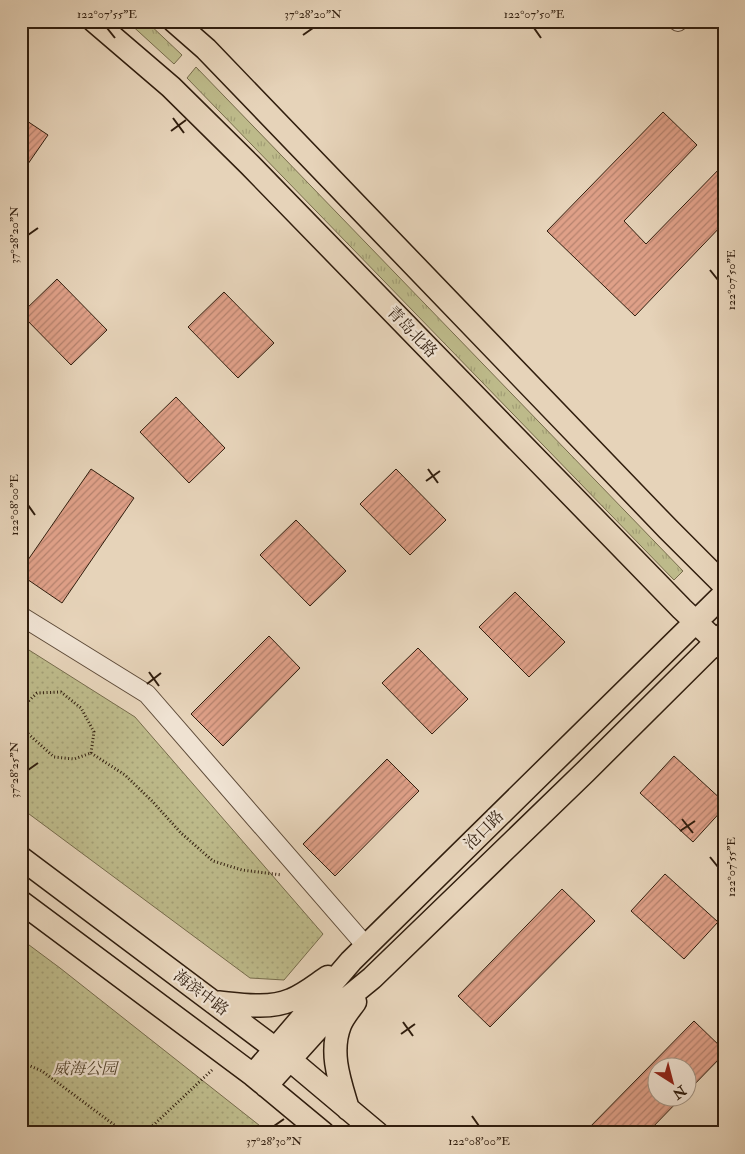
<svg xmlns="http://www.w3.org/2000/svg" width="745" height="1154" viewBox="0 0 745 1154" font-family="'IM FELL Double Pica','Noto Serif SC',serif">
<defs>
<pattern id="grass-tufts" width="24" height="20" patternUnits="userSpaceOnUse" patternTransform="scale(1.25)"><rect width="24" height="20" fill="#bdba8a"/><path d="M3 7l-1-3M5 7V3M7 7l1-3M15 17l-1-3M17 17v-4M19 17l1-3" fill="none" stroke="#a39f76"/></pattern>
<pattern id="park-dots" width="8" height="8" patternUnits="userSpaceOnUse" patternTransform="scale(1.25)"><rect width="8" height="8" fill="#bdba8a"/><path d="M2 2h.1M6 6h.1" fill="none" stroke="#a39f76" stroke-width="1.8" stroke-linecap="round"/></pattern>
<pattern id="building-hatch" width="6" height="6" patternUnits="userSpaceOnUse" patternTransform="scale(1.25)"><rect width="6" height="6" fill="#dfa088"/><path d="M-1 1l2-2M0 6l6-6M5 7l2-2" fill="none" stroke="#b5826e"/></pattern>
</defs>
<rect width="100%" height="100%" fill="#e6d3b9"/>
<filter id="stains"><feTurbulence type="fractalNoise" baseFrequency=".004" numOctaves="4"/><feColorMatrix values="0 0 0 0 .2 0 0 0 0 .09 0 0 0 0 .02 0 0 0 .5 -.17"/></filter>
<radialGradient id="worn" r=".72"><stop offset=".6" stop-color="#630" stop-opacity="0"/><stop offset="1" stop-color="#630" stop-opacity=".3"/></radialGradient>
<path fill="url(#grass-tufts)" stroke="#776c4c" d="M 127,21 L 146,21 L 182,55 L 174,64 Z
M 196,67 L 683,571 L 674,580 L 187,78 Z"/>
<path fill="url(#park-dots)" stroke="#776c4c" d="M 21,645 L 135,717 L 323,934 L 284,980 L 250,978 L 21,808 Z
M 21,939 L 60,968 L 269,1133 L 21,1133 Z"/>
<path fill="url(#building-hatch)" stroke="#311e0e" d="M 663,112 L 697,145 L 624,221 L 646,244 L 724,164 L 724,223 L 635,316 L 547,231 Z
M 21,117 L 48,135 L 21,174 Z
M 57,279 L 107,330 L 71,365 L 21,314 Z
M 224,292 L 274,343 L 238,378 L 188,327 Z
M 176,397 L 225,448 L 189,483 L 140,432 Z
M 91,469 L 134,498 L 62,603 L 21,575 L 21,570 Z
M 396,469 L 446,520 L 410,555 L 360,504 Z
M 296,520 L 346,571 L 310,606 L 260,555 Z
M 515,592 L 565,642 L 529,677 L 479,627 Z
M 269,636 L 300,668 L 223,746 L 191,714 Z
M 418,648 L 468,699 L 432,734 L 382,683 Z
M 674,756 L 724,802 L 724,808 L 693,842 L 640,793 Z
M 387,759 L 419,791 L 335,876 L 303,844 Z
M 665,874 L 718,922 L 684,959 L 631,911 Z
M 562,889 L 595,921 L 490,1027 L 458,996 Z
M 694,1021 L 724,1050 L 724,1054 L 688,1091 L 688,1066 L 658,1066 L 658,1096 L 683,1096 L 647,1133 L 584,1133 Z"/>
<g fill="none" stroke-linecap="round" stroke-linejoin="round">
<g stroke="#5e4b39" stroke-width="20">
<path id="minor" d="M 677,21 L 678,22
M 21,616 L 147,694 L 366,946"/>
</g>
<g stroke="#311e0e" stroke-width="25">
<path id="major" d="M 94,21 L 171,87 L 250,165 L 682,609 L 724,649
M 174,21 L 206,49 L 668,529 L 724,585
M 21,858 L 289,1059 L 377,1133
M 21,902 L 253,1075 L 323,1133
M 213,1002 C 238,1004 267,1010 291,1000 C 304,995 316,985 328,977
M 253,1075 L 351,961 L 724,594
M 266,1086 L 339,1005 L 372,978 L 585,772 L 724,634
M 348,1109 C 340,1082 329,1053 340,1025 C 343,1017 350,1009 355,1002"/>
</g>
<path stroke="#311e0e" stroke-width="3" stroke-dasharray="1 2.5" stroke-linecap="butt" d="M 21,708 L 37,693 L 61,692 L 81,708 L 94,732 L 91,753
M 21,711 L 25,731 L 54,757 L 74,759 L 91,753
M 91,753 L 125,775 L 152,801 L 181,833 L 213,861 L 242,870 L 282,875
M 21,1062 L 42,1071 L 125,1133
M 145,1133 L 212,1070"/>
<use href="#minor" stroke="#efe2d2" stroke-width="18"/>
<use href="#major" stroke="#e6d3b9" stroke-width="22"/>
</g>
<path fill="none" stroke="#311e0e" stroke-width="2" d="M 107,28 L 115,38M 534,28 L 541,38M 303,35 L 313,28M 173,118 L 184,133M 171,131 L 186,120M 28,235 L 38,228M 710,270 L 718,280M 428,469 L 438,483M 426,481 L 440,471M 28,505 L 35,515M 149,672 L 159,686M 147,684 L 161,673M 28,770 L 38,763M 682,819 L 693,833M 680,831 L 695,821M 710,857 L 718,867M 403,1022 L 413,1036M 401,1034 L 415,1024M 472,1116 L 479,1126M 274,1126 L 284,1119"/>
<g text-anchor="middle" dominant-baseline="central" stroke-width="4.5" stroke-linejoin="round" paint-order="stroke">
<g font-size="16" fill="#311e0e" stroke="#efe2d2">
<text transform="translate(412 332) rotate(46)">青岛北路</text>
<text transform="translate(484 830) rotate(-45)">沧口路</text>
<text transform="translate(201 993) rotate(37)">海滨中路</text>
</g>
<g font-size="16" font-style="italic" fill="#54452d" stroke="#efe2d2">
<text x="85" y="1069">威海公园</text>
</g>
</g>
<rect width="745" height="1154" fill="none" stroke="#e6d3b9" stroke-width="55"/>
<g transform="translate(672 1082) rotate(144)"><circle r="24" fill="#efe2d2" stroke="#a39484"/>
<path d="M0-4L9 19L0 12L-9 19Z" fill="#8f2418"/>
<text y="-8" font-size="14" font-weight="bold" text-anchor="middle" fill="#311e0e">N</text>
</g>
<rect x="28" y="28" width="690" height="1098" fill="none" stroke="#311e0e" stroke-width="2"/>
<g font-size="12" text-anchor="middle" fill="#311e0e">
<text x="107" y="18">122°07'55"E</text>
<text x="313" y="18">37°28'20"N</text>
<text x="534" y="18">122°07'50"E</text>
<text transform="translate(14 235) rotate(-90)" y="4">37°28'20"N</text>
<text transform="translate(731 280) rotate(-90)" y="4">122°07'50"E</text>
<text transform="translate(14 505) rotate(-90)" y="4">122°08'00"E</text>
<text transform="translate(14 770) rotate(-90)" y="4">37°28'25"N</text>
<text transform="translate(731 867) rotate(-90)" y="4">122°07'55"E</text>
<text x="274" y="1145">37°28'30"N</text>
<text x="479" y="1145">122°08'00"E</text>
</g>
<rect width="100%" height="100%" filter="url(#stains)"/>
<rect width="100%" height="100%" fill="url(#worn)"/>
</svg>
